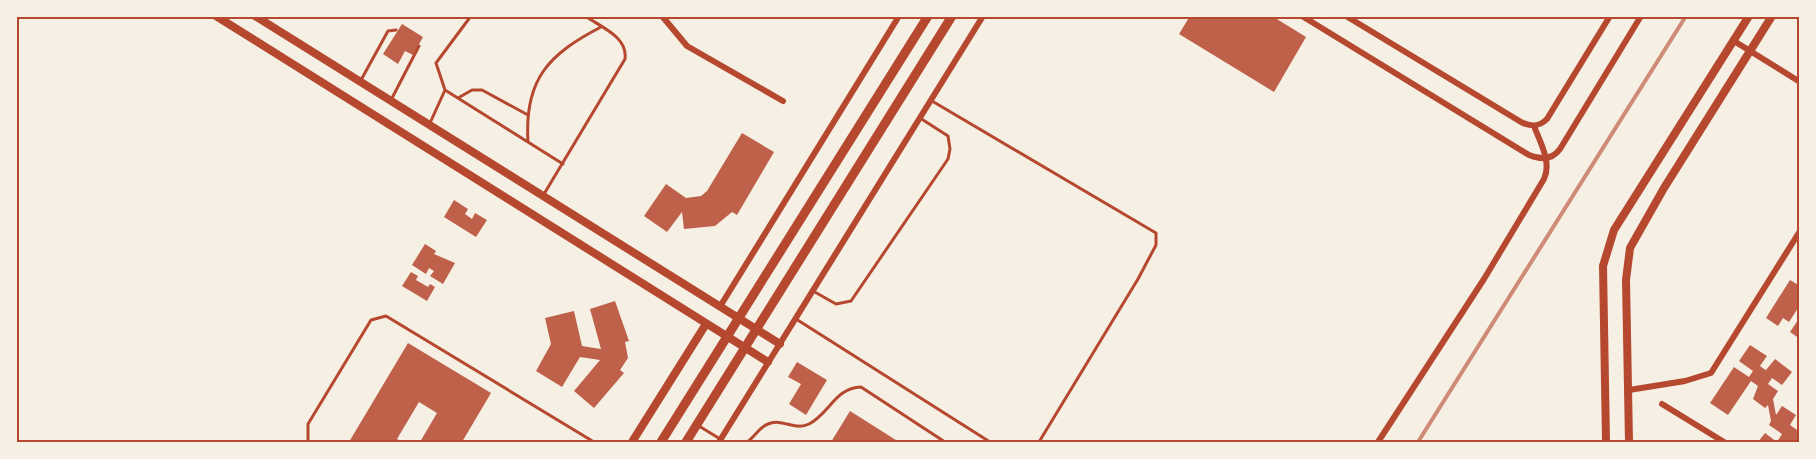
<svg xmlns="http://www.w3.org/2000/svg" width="1816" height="459" viewBox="0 0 1816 459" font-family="'Fira Sans',sans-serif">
<rect width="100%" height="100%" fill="#f6efe4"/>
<path fill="#bf614a" d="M 1190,16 L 1272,16 L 1306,37 L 1274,92 L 1179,34 Z
M 402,24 L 423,37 L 413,55 L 405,51 L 398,64 L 383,54 Z
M 742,133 L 774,152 L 737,215 L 732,212 L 715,226 L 684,229 L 682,212 L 667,232 L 644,216 L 666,184 L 686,198 L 701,196 L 707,191 Z
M 454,200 L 468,209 L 465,214 L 472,219 L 475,213 L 487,220 L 476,237 L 444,217 Z
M 425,244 L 436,251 L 434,254 L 455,263 L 443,284 L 430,276 L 434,271 L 429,268 L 426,274 L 412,265 Z
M 411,272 L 418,276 L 416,280 L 428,287 L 430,284 L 435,287 L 427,301 L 402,286 Z
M 1790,280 L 1800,286 L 1800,305 L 1789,322 L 1783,318 L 1778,326 L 1766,318 Z
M 615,301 L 629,341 L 625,342 L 628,358 L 620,370 L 624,373 L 594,408 L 574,391 L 600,360 L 580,357 L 562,387 L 536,371 L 551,344 L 545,318 L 574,311 L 582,346 L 601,349 L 590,309 Z
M 1798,320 L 1800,321 L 1800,339 L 1790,332 Z
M 408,343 L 491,393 L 462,442 L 420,442 L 437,413 L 419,402 L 397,439 L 403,442 L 349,442 Z
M 1750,345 L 1767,356 L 1760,366 L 1764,369 L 1766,370 L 1775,359 L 1792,372 L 1782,385 L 1772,378 L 1768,384 L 1778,391 L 1773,399 L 1776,415 L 1782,406 L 1796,415 L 1790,425 L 1800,432 L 1800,442 L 1758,442 L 1765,433 L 1777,442 L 1782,434 L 1769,425 L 1771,421 L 1768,405 L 1765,408 L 1753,399 L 1758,386 L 1751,381 L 1728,415 L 1710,403 L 1734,367 L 1749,377 L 1753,371 L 1739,361 Z
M 797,362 L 827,380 L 806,415 L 789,404 L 801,384 L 788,377 Z
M 850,411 L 899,442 L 831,442 Z"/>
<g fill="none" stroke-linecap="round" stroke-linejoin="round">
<path stroke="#b5482f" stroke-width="3" d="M 361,80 L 388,31 L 396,30
M 445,90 L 563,164
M 458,98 L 472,90 L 482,90 L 528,115
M 391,100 L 419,46
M 932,101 L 1156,233 L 1156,245 L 1138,279 L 1039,442
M 430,123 L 445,90 L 436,63 L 471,16
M 528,142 C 524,79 549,54 601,27
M 544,194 L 625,59 C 628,37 601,27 585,16
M 813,291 L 836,304 L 851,301 L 948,159 L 950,149 L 948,136 L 920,118
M 796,319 L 990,442
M 699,426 L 725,442
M 308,442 L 308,424 L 371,320 L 386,316 L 594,442
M 747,442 C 755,437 759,427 768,424 C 782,418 795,431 809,424 C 830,413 835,388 861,387 L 945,442"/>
<path stroke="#b5482f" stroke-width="6" d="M 662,16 L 687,46 L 783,101
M 1302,16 L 1529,155 C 1541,160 1552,160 1560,149 L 1641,16
M 1346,16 L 1521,122 C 1531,127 1539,127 1547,119 L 1610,16
M 1734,41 L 1800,82
M 721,305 L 899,16
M 1629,390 L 1685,381 L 1711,373 L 1800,231
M 1662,404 L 1724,442
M 719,442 L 983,16
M 1378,442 L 1484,279 L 1544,179 C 1552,162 1540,142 1534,126"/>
<path stroke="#b5482f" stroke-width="8" d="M 216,16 L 768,362
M 255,16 L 780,344
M 632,442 L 706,324
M 1606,442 L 1603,266 L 1614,230 L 1749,16
M 1629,442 L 1626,280 L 1630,248 L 1664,188 L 1772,16"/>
<path stroke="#b5482f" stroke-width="9" d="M 661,442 L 928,16
M 686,442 L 952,16"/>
<path stroke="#cf8b77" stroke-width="4" d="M 1418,442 L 1686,16"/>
</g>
<rect width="1816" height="459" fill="none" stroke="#f6efe4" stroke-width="36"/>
<rect x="18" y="18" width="1780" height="423" fill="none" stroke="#b5482f" stroke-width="2"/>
</svg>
